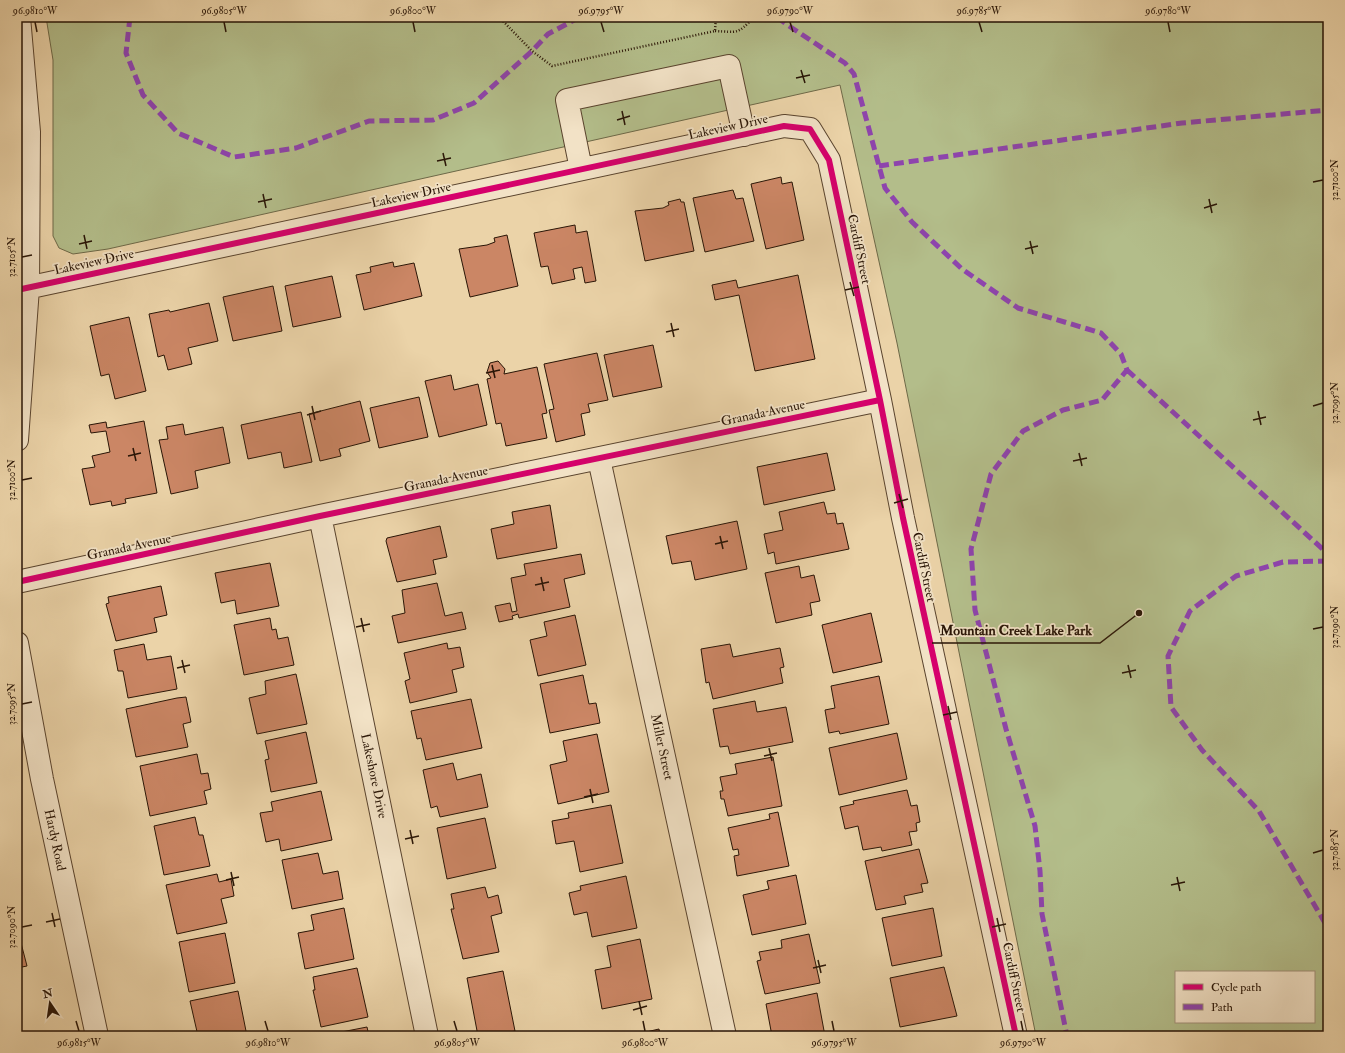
<svg xmlns="http://www.w3.org/2000/svg" width="1345" height="1053" viewBox="0 0 1345 1053" font-family="'IM FELL Double Pica',serif">
<rect width="100%" height="100%" fill="#ebd3a8"/>
<filter id="stains"><feTurbulence type="fractalNoise" baseFrequency=".005" numOctaves="4"/><feColorMatrix values="0 0 0 0 .2 0 0 0 0 .09 0 0 0 0 .02 0 0 0 .5 -.17"/></filter>
<radialGradient id="worn" r=".72"><stop offset=".6" stop-color="#630" stop-opacity="0"/><stop offset="1" stop-color="#630" stop-opacity=".3"/></radialGradient>
<path fill="#b3bd8a" stroke="#6e6948" fill-rule="evenodd" d="M 46,17 L 1328,17 L 1328,1036 L 1036,1036 L 897,343 L 840,85 L 108,249 L 73,254 L 59,248 L 53,236 L 53,60 ZM 1176,972 L 1314,972 L 1314,1022 L 1176,1022 Z"/>
<path fill="#cb8665" stroke="#291506" d="M 781,177 L 782,184 L 792,182 L 804,240 L 766,249 L 751,184 Z
M 733,190 L 736,199 L 743,198 L 754,241 L 705,252 L 693,198 Z
M 680,199 L 681,202 L 684,202 L 694,251 L 645,261 L 635,211 L 663,208 L 669,205 L 668,202 Z
M 575,225 L 576,233 L 587,231 L 596,281 L 585,283 L 582,267 L 573,269 L 575,279 L 552,284 L 548,266 L 541,267 L 534,233 Z
M 507,235 L 518,286 L 470,297 L 459,249 L 487,245 L 495,242 L 494,238 Z
M 393,262 L 394,267 L 414,263 L 422,296 L 364,310 L 356,275 L 371,272 L 370,267 Z
M 798,275 L 815,359 L 755,371 L 739,295 L 715,300 L 712,285 L 736,280 L 738,288 Z
M 332,276 L 341,317 L 293,327 L 285,286 Z
M 273,286 L 282,331 L 233,341 L 223,297 Z
M 209,303 L 218,341 L 188,348 L 192,364 L 168,370 L 164,355 L 158,357 L 149,314 L 169,310 L 170,312 Z
M 129,317 L 146,391 L 115,399 L 109,374 L 101,376 L 90,326 Z
M 653,345 L 662,387 L 613,397 L 604,355 Z
M 597,353 L 608,400 L 588,404 L 590,412 L 581,414 L 585,435 L 556,442 L 549,410 L 554,409 L 544,364 Z
M 498,361 L 505,369 L 504,374 L 537,367 L 547,413 L 542,414 L 547,438 L 506,446 L 501,423 L 496,424 L 487,379 L 491,378 L 487,372 L 490,363 Z
M 451,375 L 454,390 L 478,384 L 487,425 L 439,437 L 425,381 Z
M 419,397 L 428,437 L 379,448 L 370,408 Z
M 360,401 L 370,441 L 339,449 L 341,456 L 320,461 L 309,414 Z
M 301,412 L 312,462 L 284,468 L 281,452 L 248,459 L 241,425 Z
M 144,421 L 157,493 L 125,499 L 126,503 L 112,506 L 111,501 L 90,505 L 82,469 L 95,467 L 92,456 L 110,452 L 106,431 L 91,433 L 89,425 L 106,422 L 107,428 Z
M 183,424 L 185,435 L 223,427 L 230,463 L 195,471 L 198,488 L 171,494 L 159,440 L 168,439 L 166,427 Z
M 827,453 L 835,490 L 764,505 L 757,467 Z
M 824,502 L 827,514 L 835,513 L 837,524 L 843,523 L 849,549 L 776,564 L 774,552 L 768,554 L 764,534 L 783,530 L 779,512 Z
M 550,505 L 557,548 L 497,559 L 491,529 L 514,524 L 512,512 Z
M 737,521 L 747,569 L 695,580 L 691,561 L 672,564 L 666,536 Z
M 440,526 L 447,557 L 433,560 L 436,574 L 397,582 L 386,541 L 387,538 Z
M 581,554 L 585,574 L 564,579 L 570,607 L 519,618 L 518,614 L 512,616 L 513,619 L 499,622 L 495,606 L 510,603 L 512,612 L 517,611 L 511,578 L 526,575 L 524,564 Z
M 270,563 L 279,606 L 237,614 L 235,600 L 221,603 L 215,573 Z
M 799,566 L 801,578 L 814,575 L 820,601 L 810,603 L 812,615 L 776,623 L 765,573 Z
M 437,583 L 445,616 L 462,612 L 466,629 L 398,643 L 392,616 L 405,613 L 402,590 Z
M 161,586 L 167,615 L 154,618 L 157,632 L 116,641 L 106,604 L 109,603 L 108,597 Z
M 871,613 L 882,662 L 833,673 L 822,625 Z
M 575,615 L 586,665 L 538,676 L 530,640 L 547,636 L 544,622 Z
M 270,618 L 272,630 L 276,629 L 278,639 L 288,637 L 294,665 L 244,675 L 234,625 Z
M 447,643 L 448,649 L 460,647 L 464,667 L 452,670 L 457,692 L 410,703 L 405,681 L 410,679 L 404,653 Z
M 144,644 L 147,660 L 171,656 L 177,689 L 128,698 L 123,671 L 118,671 L 114,650 Z
M 730,644 L 733,657 L 780,648 L 784,667 L 780,668 L 783,683 L 713,699 L 709,682 L 706,683 L 701,649 Z
M 296,674 L 307,724 L 257,734 L 249,698 L 266,694 L 265,681 Z
M 583,675 L 589,704 L 596,703 L 600,723 L 550,733 L 540,684 Z
M 879,676 L 889,724 L 840,734 L 839,731 L 829,733 L 825,710 L 835,708 L 831,686 Z
M 186,697 L 191,722 L 183,724 L 188,747 L 136,757 L 126,709 L 177,698 Z
M 471,699 L 482,748 L 426,760 L 421,738 L 417,739 L 411,711 Z
M 755,701 L 757,712 L 786,707 L 793,742 L 730,754 L 728,746 L 720,747 L 713,709 Z
M 306,732 L 317,783 L 271,792 L 265,760 L 269,759 L 265,741 Z
M 897,733 L 907,779 L 839,795 L 829,748 Z
M 597,734 L 609,792 L 558,804 L 550,765 L 567,761 L 563,741 Z
M 197,754 L 201,774 L 208,773 L 211,789 L 204,791 L 207,804 L 150,816 L 140,766 Z
M 773,757 L 782,806 L 728,816 L 724,799 L 721,799 L 720,791 L 723,791 L 720,777 L 737,774 L 735,764 Z
M 453,763 L 457,780 L 481,774 L 488,807 L 440,817 L 437,806 L 431,808 L 423,770 Z
M 907,790 L 911,806 L 917,805 L 920,822 L 916,823 L 917,831 L 909,832 L 912,845 L 882,851 L 881,847 L 863,850 L 858,826 L 845,829 L 840,807 L 854,804 L 853,801 Z
M 321,791 L 332,840 L 281,851 L 279,839 L 266,842 L 260,813 L 273,811 L 271,802 Z
M 611,805 L 623,863 L 580,872 L 574,841 L 556,844 L 552,821 L 569,818 L 568,813 Z
M 778,812 L 789,866 L 737,876 L 734,856 L 739,855 L 738,849 L 733,850 L 728,828 L 770,819 L 769,814 Z
M 195,817 L 199,835 L 203,835 L 210,866 L 164,875 L 154,826 Z
M 485,818 L 496,868 L 447,879 L 437,828 Z
M 919,849 L 928,883 L 921,884 L 923,892 L 904,896 L 906,904 L 876,910 L 865,861 Z
M 318,853 L 323,874 L 338,871 L 343,899 L 292,909 L 282,860 Z
M 217,874 L 219,882 L 231,879 L 234,896 L 221,899 L 227,923 L 177,934 L 166,885 Z
M 796,875 L 806,924 L 752,935 L 743,895 L 769,889 L 767,881 Z
M 626,876 L 637,928 L 592,937 L 587,912 L 574,915 L 569,893 L 581,890 L 580,886 Z
M 485,887 L 488,898 L 498,895 L 502,913 L 491,916 L 499,952 L 463,959 L 451,909 L 454,909 L 451,894 Z
M 344,908 L 354,959 L 305,969 L 298,933 L 314,930 L 311,915 Z
M 933,908 L 942,956 L 892,966 L 882,918 Z
M 225,933 L 235,983 L 189,992 L 179,942 Z
M 809,934 L 820,983 L 765,994 L 757,961 L 761,960 L 759,952 L 782,948 L 781,940 Z
M 640,939 L 652,999 L 602,1009 L 595,970 L 611,967 L 607,946 Z
M 21,943 L 27,966 L 17,968 L 17,944 Z
M 944,967 L 957,1016 L 900,1027 L 890,978 Z
M 357,968 L 368,1017 L 321,1027 L 313,990 L 315,990 L 313,977 Z
M 503,971 L 515,1031 L 488,1036 L 478,1036 L 467,978 Z
M 238,991 L 247,1036 L 198,1036 L 190,1001 Z
M 817,993 L 825,1036 L 772,1036 L 766,1004 Z
M 367,1027 L 369,1036 L 321,1036 Z
M 659,1029 L 660,1036 L 629,1036 Z"/>
<g fill="none" stroke-linecap="round" stroke-linejoin="round">
<g stroke="#5a442e" stroke-width="24">
<path id="minor" d="M 581,169 L 567,100 L 729,66 L 744,135
M 17,290 L 784,126 L 810,129 L 829,160 L 880,400 L 903,518 L 1016,1036
M 17,440 L 28,288 L 29,132 L 19,17
M 599,459 L 725,1036
M 320,516 L 427,1036
M 17,582 L 320,516 L 880,400
M 17,643 L 42,779 L 97,1036"/>
</g>
<path stroke="#291506" stroke-width="2.5" stroke-dasharray="1 2" stroke-linecap="butt" d="M 499,17 L 532,51 L 552,66 L 715,31 L 716,17
M 715,31 C 738,32 737,35 754,17"/>
<use href="#minor" stroke="#f2e2c6" stroke-width="22"/>
<path stroke="#8e44ad" stroke-width="5" stroke-dasharray="10 5" stroke-linecap="butt" d="M 130,17 L 126,53 L 143,95 L 178,133 L 234,157 L 296,148 L 369,121 L 433,120 L 474,103 L 532,51 L 548,34 L 580,17
M 777,17 L 786,24 L 845,63 L 854,74 L 885,188 L 912,222 L 962,269 L 1018,308 L 1101,333 L 1121,354 L 1127,370 L 1102,400 L 1063,410 L 1023,431 L 991,474 L 971,549 L 975,610 L 1006,729 L 1035,826 L 1040,871 L 1042,914 L 1067,1036
M 879,166 L 1182,123 L 1328,110
M 1127,370 L 1328,554
M 1328,561 L 1283,562 L 1236,576 L 1190,611 L 1168,656 L 1171,707 L 1202,750 L 1259,811 L 1328,928"/>
<g stroke="#f2e2c6" stroke-width="8">
<path id="cycleway" d="M 17,290 L 784,126 L 810,129 L 829,160 L 880,400 L 903,518 L 1016,1036
M 17,582 L 320,516 L 880,400"/>
</g>
<use href="#cycleway" stroke="#d6006c" stroke-width="6"/>
</g>
<path fill="none" stroke="#291506" stroke-width="1.5" d="M 35,22 L 37,32M 224,22 L 226,32M 413,22 L 415,32M 601,22 L 604,32M 790,22 L 793,32M 979,22 L 982,32M 1168,22 L 1170,32M 801,70 L 805,83M 796,78 L 810,75M 622,111 L 625,125M 617,120 L 630,116M 443,153 L 446,166M 437,161 L 451,158M 1313,182 L 1323,180M 263,194 L 266,208M 1209,199 L 1212,213M 258,202 L 272,199M 1204,208 L 1217,204M 84,235 L 87,249M 1030,241 L 1033,254M 79,244 L 92,241M 1025,249 L 1038,246M 22,257 L 32,255M 850,282 L 854,296M 845,290 L 859,287M 671,323 L 674,337M 666,332 L 679,329M 492,365 L 495,378M 486,373 L 500,370M 312,406 L 315,420M 1313,406 L 1323,403M 1258,411 L 1261,425M 307,415 L 321,411M 1253,420 L 1266,417M 133,448 L 136,461M 1079,453 L 1082,466M 128,456 L 141,453M 1073,461 L 1087,458M 22,480 L 32,478M 899,494 L 903,508M 894,503 L 908,499M 720,536 L 723,549M 715,544 L 728,541M 541,577 L 544,591M 535,585 L 549,582M 361,618 L 364,632M 356,627 L 370,624M 1313,629 L 1323,627M 182,660 L 185,673M 1128,665 L 1131,678M 177,668 L 190,665M 1122,673 L 1136,670M 22,704 L 32,702M 948,706 L 951,720M 943,715 L 957,712M 769,748 L 772,761M 764,756 L 777,753M 590,789 L 593,803M 584,797 L 598,794M 410,830 L 413,844M 405,839 L 419,836M 1313,853 L 1323,850M 231,872 L 234,886M 1177,877 L 1180,891M 226,880 L 239,877M 1171,885 L 1185,882M 52,913 L 55,927M 997,918 L 1000,932M 46,922 L 60,919M 22,927 L 32,925M 992,927 L 1006,924M 818,960 L 821,973M 813,968 L 826,965M 639,1001 L 642,1015M 633,1010 L 647,1006M 76,1021 L 79,1031M 265,1021 L 268,1031M 454,1021 L 457,1031M 643,1021 L 645,1031M 832,1021 L 834,1031M 1021,1021 L 1023,1031"/>
<g text-anchor="middle" dominant-baseline="central" stroke-width="3.5" stroke-linejoin="round" paint-order="stroke">
<g font-size="13" fill="#291506" stroke="#f2e2c6">
<text transform="translate(728 127) rotate(-12)">Lakeview Drive</text>
<text transform="translate(411 195) rotate(-12)">Lakeview Drive</text>
<text transform="translate(859 249) rotate(78)">Cardiff Street</text>
<text transform="translate(94 262) rotate(-12)">Lakeview Drive</text>
<text transform="translate(763 413) rotate(-12)">Granada Avenue</text>
<text transform="translate(446 479) rotate(-12)">Granada Avenue</text>
<text transform="translate(129 547) rotate(-12)">Granada Avenue</text>
<text transform="translate(924 567) rotate(78)">Cardiff Street</text>
<text transform="translate(662 747) rotate(78)">Miller Street</text>
<text transform="translate(374 776) rotate(78)">Lakeshore Drive</text>
<text transform="translate(55 840) rotate(78)">Hardy Road</text>
<text transform="translate(1014 977) rotate(78)">Cardiff Street</text>
</g>
</g>
<path fill="none" stroke="#291506" stroke-width="1.5" d="M1139 613L1100 643H932"/>
<circle fill="#291506" stroke="#f2e2c6" stroke-width="1.5" cx="1139" cy="613" r="4"/>
<g font-size="14" text-anchor="middle" font-weight="bold" fill="#291506" stroke="#f2e2c6" stroke-width="3.5" stroke-linejoin="round" paint-order="stroke">
<text x="1016" y="635">Mountain Creek Lake Park</text>
</g>
<rect width="1345" height="1053" fill="none" stroke="#ebd3a8" stroke-width="44"/>
<rect x="1175" y="971" width="140" height="52" fill="#f2e2c6" stroke="#a29079"/>
<rect x="1183" y="984" width="20" height="6" fill="#d6006c" stroke="#a29079"/>
<text x="1211" y="991" font-size="12" fill="#291506">Cycle path</text>
<rect x="1183" y="1004" width="20" height="6" fill="#8e44ad" stroke="#a29079"/>
<text x="1211" y="1011" font-size="12" fill="#291506">Path</text>
<g transform="translate(50 1003) rotate(347)" stroke="#f2e2c6" stroke-width="3" paint-order="stroke">
<path d="M0-3L7 15L0 10L-7 15Z" fill="#291506"/>
<text y="-6" font-size="11" font-weight="bold" text-anchor="middle" fill="#291506">N</text>
</g>
<rect x="22" y="22" width="1301" height="1009" fill="none" stroke="#291506" stroke-width="1.5"/>
<g font-size="10" text-anchor="middle" fill="#291506">
<text x="35" y="14">96.9810°W</text>
<text x="224" y="14">96.9805°W</text>
<text x="413" y="14">96.9800°W</text>
<text x="601" y="14">96.9795°W</text>
<text x="790" y="14">96.9790°W</text>
<text x="979" y="14">96.9785°W</text>
<text x="1168" y="14">96.9780°W</text>
<text transform="translate(1334 180) rotate(-90)" y="4">32.7100°N</text>
<text transform="translate(11 257) rotate(-90)" y="4">32.7105°N</text>
<text transform="translate(1334 403) rotate(-90)" y="4">32.7095°N</text>
<text transform="translate(11 480) rotate(-90)" y="4">32.7100°N</text>
<text transform="translate(1334 627) rotate(-90)" y="4">32.7090°N</text>
<text transform="translate(11 704) rotate(-90)" y="4">32.7095°N</text>
<text transform="translate(1334 850) rotate(-90)" y="4">32.7085°N</text>
<text transform="translate(11 927) rotate(-90)" y="4">32.7090°N</text>
<text x="79" y="1046">96.9815°W</text>
<text x="268" y="1046">96.9810°W</text>
<text x="457" y="1046">96.9805°W</text>
<text x="645" y="1046">96.9800°W</text>
<text x="834" y="1046">96.9795°W</text>
<text x="1023" y="1046">96.9790°W</text>
</g>
<rect width="100%" height="100%" filter="url(#stains)"/>
<rect width="100%" height="100%" fill="url(#worn)"/>
</svg>
